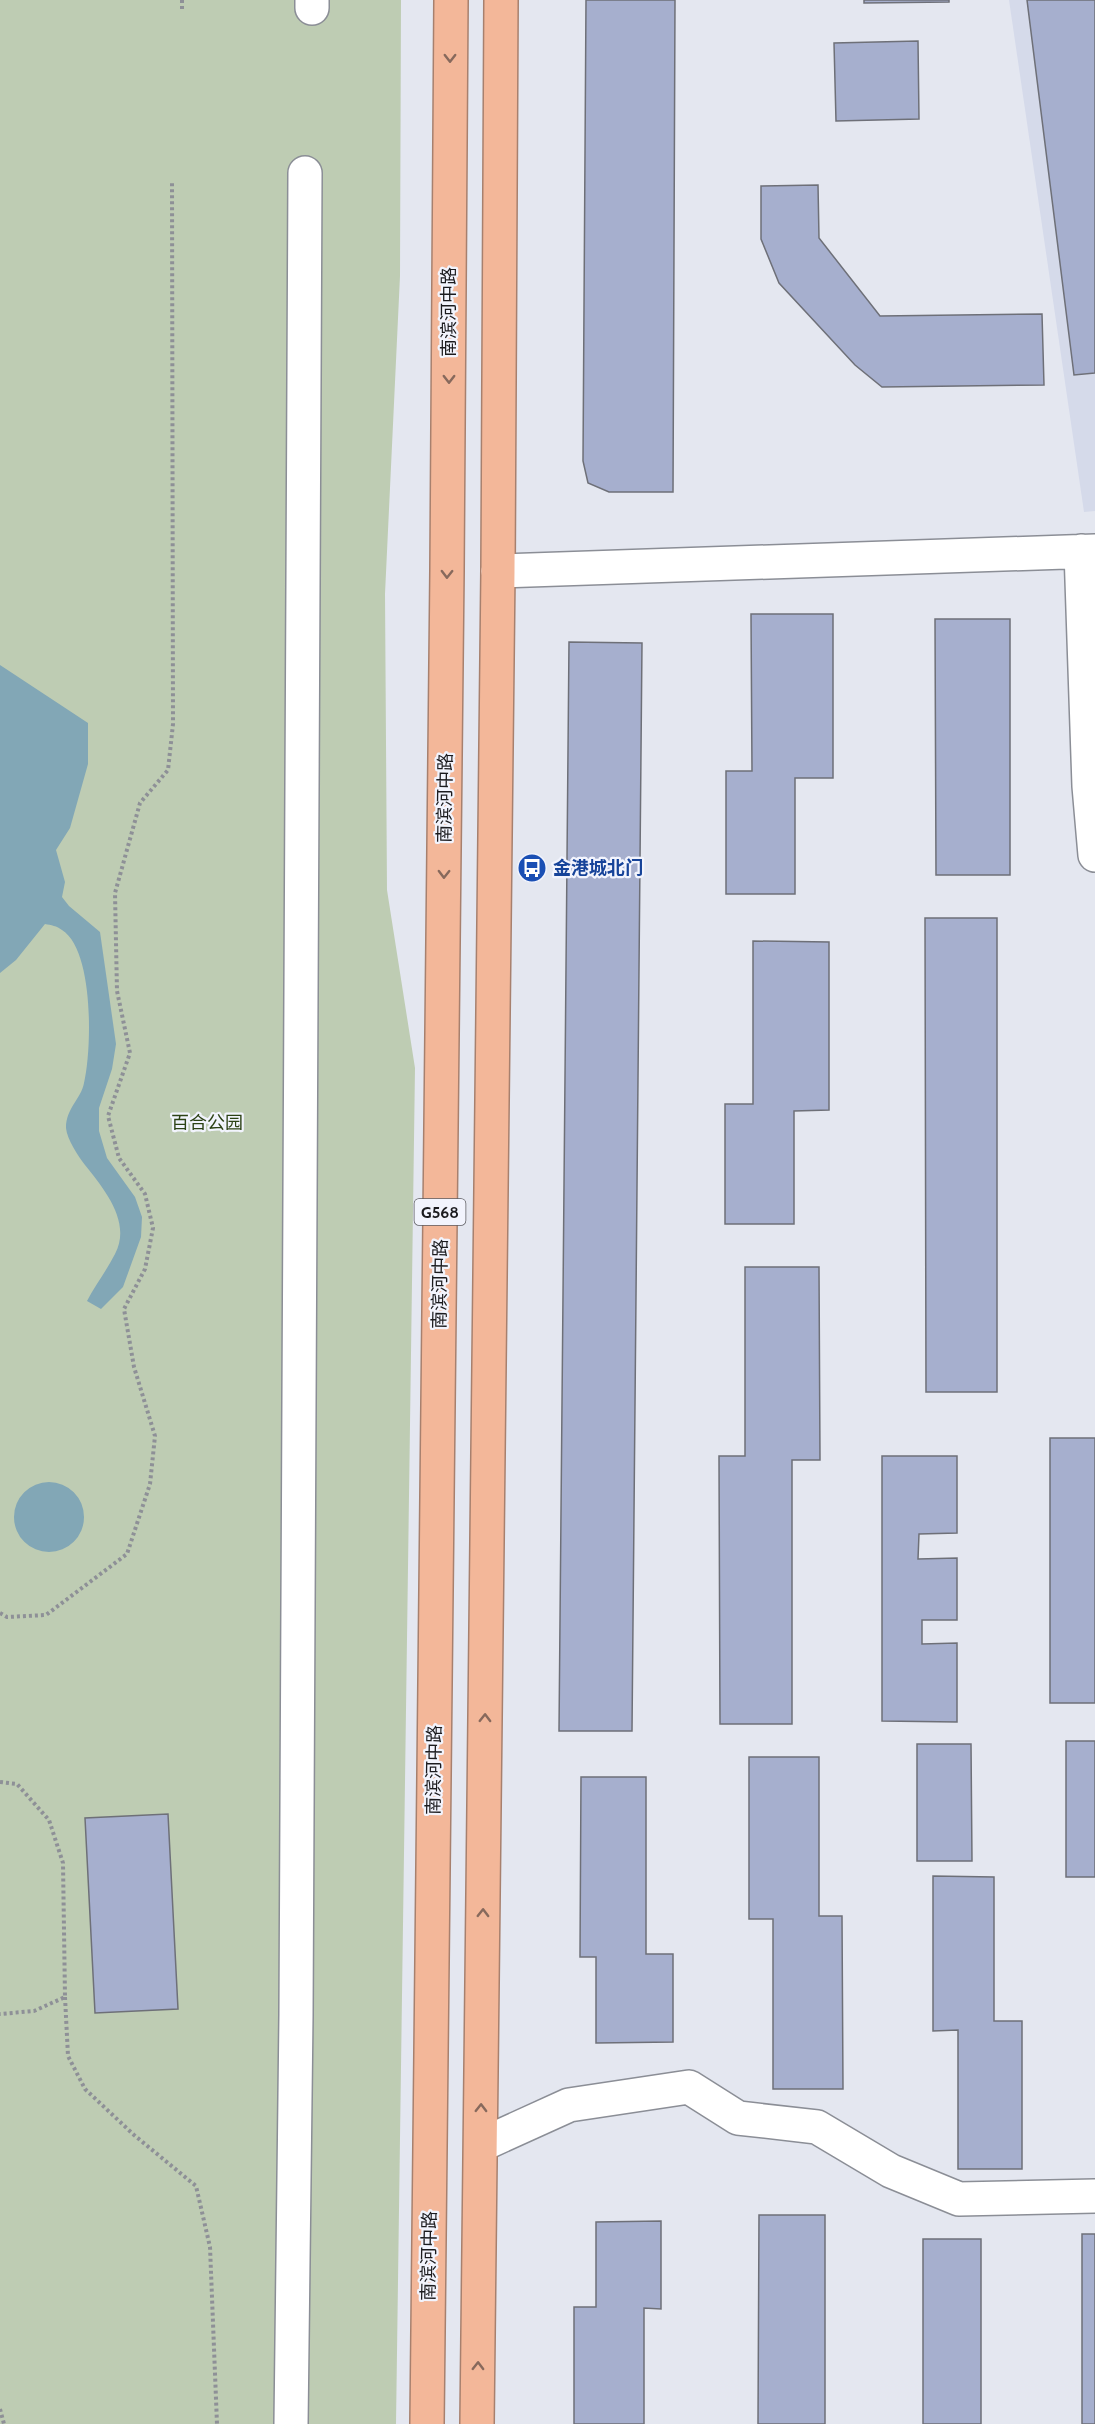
<svg xmlns="http://www.w3.org/2000/svg" width="1095" height="2424" viewBox="0 0 1095 2424" font-family="Cabin,'Noto Sans SC',sans-serif">
<rect width="100%" height="100%" fill="#e4e7f0"/>
<path fill="#d5daea" d="M 1009,0 L 1095,0 L 1095,511 L 1084,512 Z"/>
<path fill="#beccb3" d="M 0,0 L 401,0 L 400,276 L 385,594 L 387,890 L 415,1068 L 396,2424 L 0,2424 Z"/>
<path fill="#82a7b6" d="M 0,665 L 88,723 L 88,764 L 70,828 L 56,850 L 65,882 L 62,897 L 69,906 L 100,932 L 116,1044 L 112,1069 L 99,1108 L 99,1131 L 107,1158 L 135,1197 L 142,1217 L 141,1237 L 123,1287 L 101,1309 L 87,1301 C 96,1284 107,1270 115,1254 C 132,1222 104,1189 85,1165 C 78,1156 67,1139 66,1128 C 66,1108 81,1099 84,1083 C 92,1049 94,950 62,930 C 57,926 51,925 45,924 L 16,960 L 0,973 Z
M14 1517a35 35 0 1 1 70 0a35 35 0 1 1-70 0Z"/>
<path fill="#a6afce" stroke="#6e7078" stroke-width="1.5" d="M 586,0 L 675,0 L 673,492 L 609,492 L 588,483 L 583,461 Z
M 864,0 L 949,0 L 949,2 L 864,3 Z
M 1027,0 L 1095,0 L 1095,373 L 1074,375 Z
M 918,41 L 919,119 L 836,121 L 834,43 Z
M 818,185 L 819,238 L 880,316 L 1042,314 L 1044,385 L 882,387 L 855,365 L 779,283 L 761,239 L 761,186 Z
M 751,614 L 833,614 L 833,778 L 795,778 L 795,894 L 726,894 L 726,771 L 752,771 Z
M 935,619 L 1010,619 L 1010,875 L 936,875 Z
M 569,642 L 642,643 L 632,1731 L 559,1731 Z
M 925,918 L 997,918 L 997,1392 L 926,1392 Z
M 753,941 L 829,942 L 829,1110 L 794,1111 L 794,1224 L 725,1224 L 725,1104 L 753,1104 Z
M 745,1267 L 819,1267 L 820,1460 L 792,1460 L 792,1724 L 720,1724 L 719,1456 L 745,1456 Z
M 1050,1438 L 1095,1438 L 1095,1703 L 1050,1703 Z
M 882,1456 L 957,1456 L 957,1533 L 919,1534 L 918,1559 L 957,1558 L 957,1620 L 922,1620 L 922,1644 L 957,1643 L 957,1722 L 882,1721 Z
M 1066,1741 L 1095,1741 L 1095,1877 L 1066,1877 Z
M 917,1744 L 971,1744 L 972,1861 L 917,1861 Z
M 749,1757 L 819,1757 L 819,1916 L 842,1916 L 843,2089 L 773,2089 L 773,1919 L 749,1919 Z
M 581,1777 L 646,1777 L 646,1954 L 673,1954 L 673,2042 L 596,2043 L 596,1957 L 580,1957 Z
M 168,1814 L 178,2009 L 95,2013 L 85,1818 Z
M 933,1876 L 994,1877 L 994,2021 L 1022,2021 L 1022,2169 L 958,2169 L 958,2030 L 933,2031 Z
M 759,2215 L 825,2215 L 825,2424 L 758,2424 Z
M 661,2221 L 661,2309 L 644,2308 L 644,2424 L 574,2424 L 574,2307 L 596,2307 L 596,2222 Z
M 1082,2234 L 1095,2234 L 1095,2424 L 1082,2424 Z
M 923,2239 L 981,2239 L 981,2424 L 923,2424 Z"/>
<g fill="none" stroke-linecap="round" stroke-linejoin="round">
<g stroke="#8b8e96" stroke-width="36">
<path id="minor" d="M 312,0 L 312,8
M 1081,551 L 1089,786 L 1095,855
M 498,571 L 1095,551
M 481,2145 L 569,2105 L 689,2087 L 738,2118 L 817,2127 L 891,2171 L 959,2199 L 1095,2196
M 291,2424 L 296,2015 L 305,173"/>
</g>
<g stroke="#a7806e" stroke-width="36">
<path id="highway" d="M 427,2424 L 447,571 L 451,0
M 477,2424 L 498,571 L 501,0"/>
</g>
<path stroke="#8e9097" stroke-width="4" stroke-dasharray="3 3" stroke-linecap="butt" d="M 182,0 L 182,10
M 0,1613 L 7,1617 L 46,1615 L 127,1554 L 150,1484 L 155,1436 L 134,1367 L 124,1309 L 145,1269 L 153,1228 L 145,1194 L 119,1158 L 108,1116 L 130,1053 L 117,991 L 115,893 L 140,803 L 168,770 L 173,724 L 172,182
M 0,1782 L 17,1784 L 49,1820 L 63,1863 L 65,1997 L 34,2011 L 0,2014
M 65,1997 L 68,2056 L 85,2089 L 134,2135 L 196,2186 L 210,2247 L 217,2424
M 0,2409 L 4,2424"/>
<use href="#minor" stroke="#fff" stroke-width="33"/>
<use href="#highway" stroke="#f3b799" stroke-width="33"/>
</g>
<defs><path id="oneway-chevron" d="M-2-3.5L2.5 0L-2 3.5" fill="none" stroke-width="1.6" stroke-linecap="round" stroke-linejoin="round" transform="scale(1.5)"/></defs>
<g stroke="#87695c">
<use href="#oneway-chevron" transform="translate(450 58) rotate(90)"/>
<use href="#oneway-chevron" transform="translate(449 379) rotate(90)"/>
<use href="#oneway-chevron" transform="translate(447 574) rotate(91)"/>
<use href="#oneway-chevron" transform="translate(444 874) rotate(91)"/>
<use href="#oneway-chevron" transform="translate(485 1718) rotate(-89)"/>
<use href="#oneway-chevron" transform="translate(483 1913) rotate(-89)"/>
<use href="#oneway-chevron" transform="translate(481 2108) rotate(-89)"/>
<use href="#oneway-chevron" transform="translate(478 2366) rotate(-89)"/>
</g>
<defs>
<g id="bus-disc" transform="scale(1.5)"><circle r="9.5" fill="#1a4fb4" stroke="#f2f4fd"/><path d="M-5-6H5V4H4V6H2V4H-2V6H-4V4H-5ZM-3.5-4V0h7V-4ZM-3.5 1.2v1.5H-2V1.2ZM2 1.2v1.5H3.5V1.2Z" fill="#fff"/></g>
</defs>
<g fill-rule="evenodd">
<use href="#bus-disc" x="532" y="868"/>
</g>
<g text-anchor="middle" dominant-baseline="central" stroke-width="4.5" stroke-linejoin="round" paint-order="stroke">
<rect fill="#f2f4fd" stroke="#5c5c61" stroke-width="1.5" x="414.5" y="1199" width="51" height="26" rx="4.5"/>
<g font-size="16" font-weight="bold" fill="#1b1b1e">
<text x="440" y="1212">G568</text>
</g>
<g font-size="18" fill="#1b1b1e" stroke="#f2f4fd">
<text transform="translate(449 312) rotate(-90)">南滨河中路</text>
<text transform="translate(445 798) rotate(-89)">南滨河中路</text>
<text transform="translate(440 1284) rotate(-89)">南滨河中路</text>
<text transform="translate(434 1770) rotate(-89)">南滨河中路</text>
<text transform="translate(429 2256) rotate(-89)">南滨河中路</text>
</g>
<g font-size="18" font-weight="bold" fill="#164399" stroke="#f2f4fd" text-anchor="start">
<text x="553" y="868">金港城北门</text>
</g>
<g font-size="18" fill="#2c4215" stroke="#f2f4fd">
<text x="207" y="1123">百合公园</text>
</g>
</g>
</svg>
